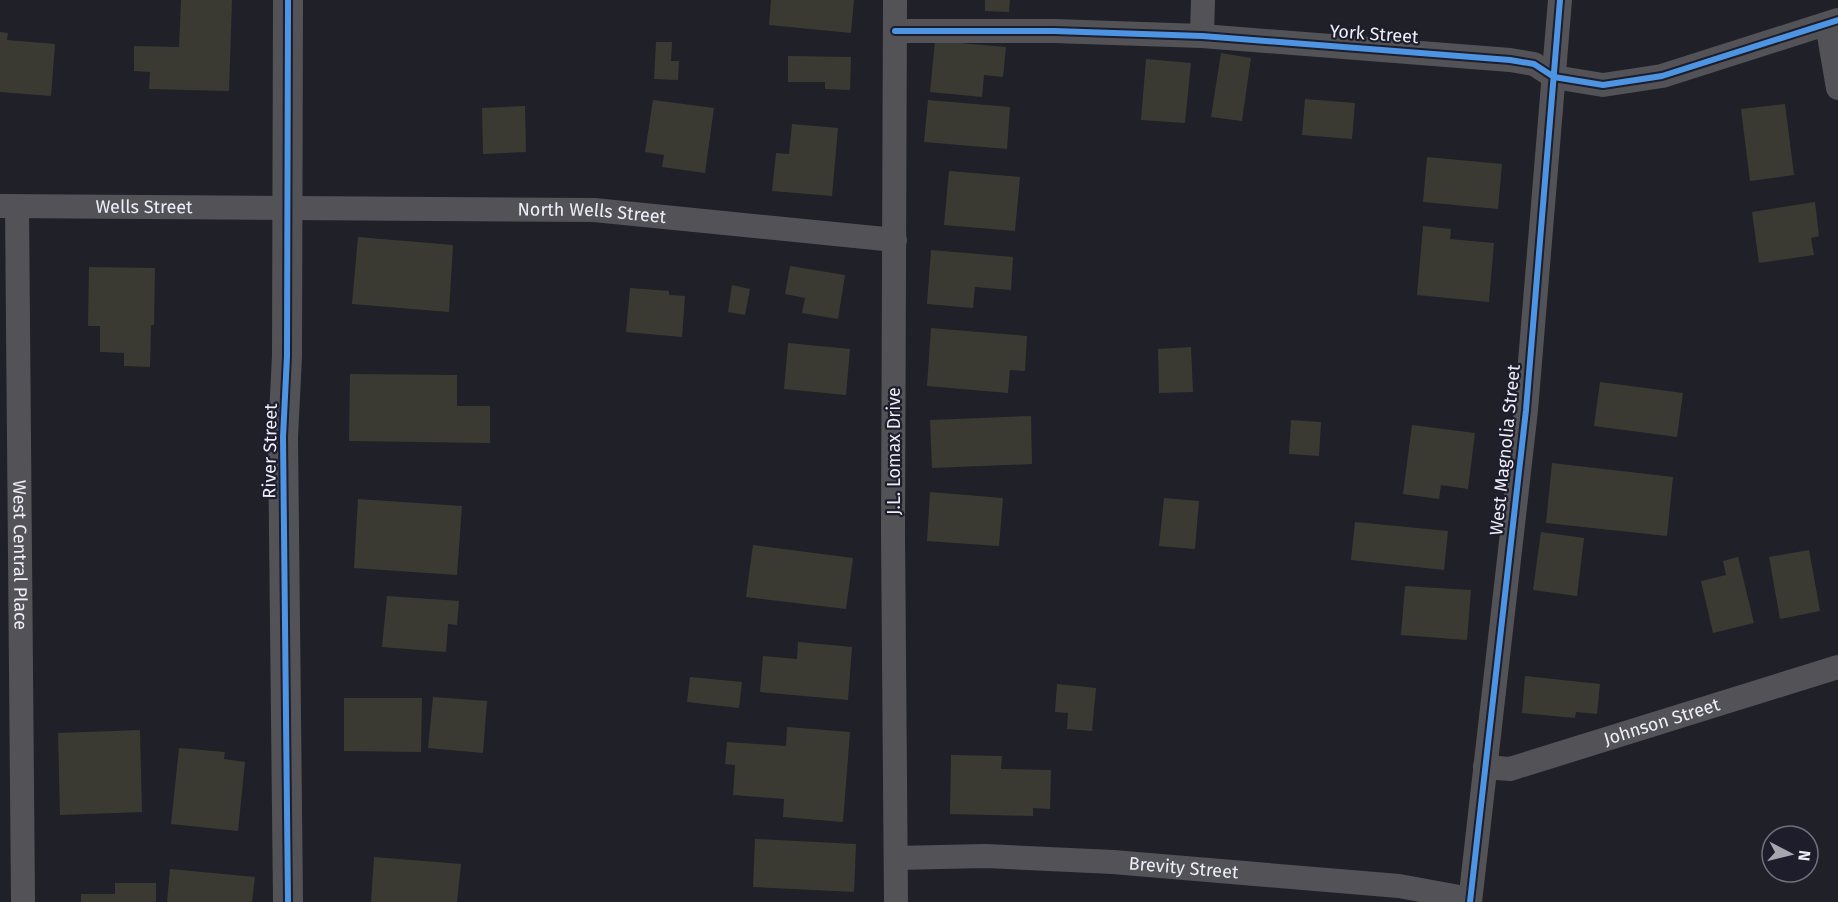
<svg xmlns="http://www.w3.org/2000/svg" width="1838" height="902" viewBox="0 0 1838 902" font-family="'Fira Sans',sans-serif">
<rect width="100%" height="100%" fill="#202028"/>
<path fill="#3a3a33" d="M 181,0 L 232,0 L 229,91 L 149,89 L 150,72 L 134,71 L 134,46 L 179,47 Z
M 771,0 L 854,0 L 851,33 L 769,25 Z
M 985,0 L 1010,0 L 1009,12 L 985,11 Z
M 0,32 L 8,33 L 7,40 L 55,44 L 51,96 L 0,92 Z
M 935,41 L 1006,47 L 1003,77 L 984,75 L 982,97 L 930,92 Z
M 656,42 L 672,42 L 671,61 L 679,61 L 678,80 L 654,79 Z
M 1221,53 L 1251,58 L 1242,121 L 1211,117 Z
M 788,56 L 851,57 L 850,90 L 825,89 L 825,82 L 788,82 Z
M 1146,59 L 1191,63 L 1185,123 L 1141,120 Z
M 1305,99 L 1355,103 L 1352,139 L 1302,135 Z
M 653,100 L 714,108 L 705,173 L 662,167 L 664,155 L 645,152 Z
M 928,100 L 1010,107 L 1007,149 L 924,142 Z
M 1785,104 L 1794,175 L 1750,181 L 1741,109 Z
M 525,106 L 526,152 L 483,154 L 482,108 Z
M 792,124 L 838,128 L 832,196 L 772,191 L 776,153 L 789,154 Z
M 1427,157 L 1502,164 L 1498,209 L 1423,202 Z
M 949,171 L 1020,177 L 1015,231 L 944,225 Z
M 1815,202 L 1819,236 L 1811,238 L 1814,255 L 1759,263 L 1752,212 Z
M 1423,226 L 1451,229 L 1450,239 L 1494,243 L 1489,302 L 1417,295 Z
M 358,237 L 453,245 L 449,312 L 352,304 Z
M 931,250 L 1013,257 L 1011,290 L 975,287 L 973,308 L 927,304 Z
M 790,266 L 845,275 L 838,319 L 802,313 L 805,298 L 785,294 Z
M 89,267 L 155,268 L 154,325 L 151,325 L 150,367 L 124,366 L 124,353 L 100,352 L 100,326 L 88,326 Z
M 732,285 L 750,289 L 745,315 L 728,312 Z
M 630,288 L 669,291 L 669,295 L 685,296 L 682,337 L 626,332 Z
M 931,328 L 1027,336 L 1025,371 L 1010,370 L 1008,393 L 927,386 Z
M 788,343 L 850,349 L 846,395 L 784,389 Z
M 1191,347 L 1193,392 L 1159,393 L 1158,349 Z
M 350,374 L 457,375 L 457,406 L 490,406 L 490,443 L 349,441 Z
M 1600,382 L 1683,393 L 1677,437 L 1594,426 Z
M 1031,416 L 1032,464 L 932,468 L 930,420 Z
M 1291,420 L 1321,422 L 1319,456 L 1289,454 Z
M 1412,425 L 1475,433 L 1468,489 L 1441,485 L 1439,499 L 1403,494 Z
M 1552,463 L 1673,477 L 1667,536 L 1546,523 Z
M 930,492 L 1003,498 L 999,546 L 927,541 Z
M 1164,498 L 1199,501 L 1195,549 L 1159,546 Z
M 358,499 L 462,506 L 457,575 L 354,568 Z
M 1355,522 L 1448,531 L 1444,570 L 1351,560 Z
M 1541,532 L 1584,538 L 1577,596 L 1533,590 Z
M 753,545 L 853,558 L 846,609 L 746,597 Z
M 1809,550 L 1820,611 L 1780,619 L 1769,557 Z
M 1738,557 L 1754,623 L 1713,633 L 1701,581 L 1726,575 L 1723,561 Z
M 1405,586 L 1471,590 L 1467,640 L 1401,635 Z
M 387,596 L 459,601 L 457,625 L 448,624 L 446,652 L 382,647 Z
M 798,642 L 852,647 L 848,700 L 760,692 L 763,656 L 797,659 Z
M 1525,676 L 1600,684 L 1597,714 L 1576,712 L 1575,718 L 1522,713 Z
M 690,677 L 742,682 L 739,708 L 687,702 Z
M 1057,684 L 1096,688 L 1092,731 L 1067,729 L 1068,713 L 1055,712 Z
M 433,697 L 487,701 L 483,753 L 428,748 Z
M 344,698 L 422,698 L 421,752 L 344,751 Z
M 787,727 L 850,732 L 843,822 L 783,817 L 784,799 L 733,795 L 735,765 L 725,764 L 727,742 L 786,746 Z
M 140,730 L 142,812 L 60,815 L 58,733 Z
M 179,748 L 225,752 L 224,759 L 245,762 L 238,831 L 171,824 Z
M 951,755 L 1002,756 L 1001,769 L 1051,770 L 1050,809 L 1033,808 L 1033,816 L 950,814 Z
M 755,839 L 856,844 L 854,892 L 753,887 Z
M 374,857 L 461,864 L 457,902 L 371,902 Z
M 170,869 L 255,877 L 252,902 L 167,902 Z
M 115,883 L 156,883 L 156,902 L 81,902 L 81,894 L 115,894 Z"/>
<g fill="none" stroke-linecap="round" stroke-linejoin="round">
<g stroke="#535357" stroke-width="24">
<path d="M 895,0 L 893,534 L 896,902"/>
<path d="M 1827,24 L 1838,88"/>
<path d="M 895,31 L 1054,31 L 1202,36 L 1510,60 L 1534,64 L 1554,77 L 1603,85 L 1662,76 L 1838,20"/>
<path d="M 1202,36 L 1203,0"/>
<path id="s1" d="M 0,206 L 594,210 L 895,240"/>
<path id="s2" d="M 17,207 L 23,902"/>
<path id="s3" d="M 1485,767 L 1510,769 L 1838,667"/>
<path id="s4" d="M 896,858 L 985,856 L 1113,862 L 1399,886 L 1470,899"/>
<path d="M 1470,902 L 1526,410 L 1560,0"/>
</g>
<path stroke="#535357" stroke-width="30" d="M 288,0 L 287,356 L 283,437 L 288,902"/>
<g stroke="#1d1d2b" stroke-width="10">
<path id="cycleway" d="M 288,0 L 287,356 L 283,437 L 288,902
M 895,31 L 1054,31 L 1202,36 L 1510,60 L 1534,64 L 1554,77 L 1603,85 L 1662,76 L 1838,20
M 1470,902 L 1526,410 L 1560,0"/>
</g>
<use href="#cycleway" stroke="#4d94e3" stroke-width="6"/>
</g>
<g text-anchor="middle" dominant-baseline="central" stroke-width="4.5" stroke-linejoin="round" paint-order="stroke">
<g font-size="18" fill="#edeef8" stroke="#1d1d2b">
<text transform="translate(1374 34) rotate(4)">York Street</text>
<text stroke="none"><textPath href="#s1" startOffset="144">Wells Street</textPath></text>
<text stroke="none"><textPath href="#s1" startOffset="592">North Wells Street</textPath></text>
<text transform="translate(1505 450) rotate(-84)">West Magnolia Street</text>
<text transform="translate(270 451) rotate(-89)">River Street</text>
<text transform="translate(894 451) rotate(-90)">J.L. Lomax Drive</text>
<text stroke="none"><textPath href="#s2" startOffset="348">West Central Place</textPath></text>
<text stroke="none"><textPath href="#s3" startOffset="184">Johnson Street</textPath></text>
<text stroke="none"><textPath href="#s4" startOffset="288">Brevity Street</textPath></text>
</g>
</g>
<g transform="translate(1790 854) rotate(97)"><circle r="28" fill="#1d1d2b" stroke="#70717d" stroke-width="1.5"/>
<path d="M0-4.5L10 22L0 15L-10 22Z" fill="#a5a6af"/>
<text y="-9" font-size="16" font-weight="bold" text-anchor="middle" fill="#edeef8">N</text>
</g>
</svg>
